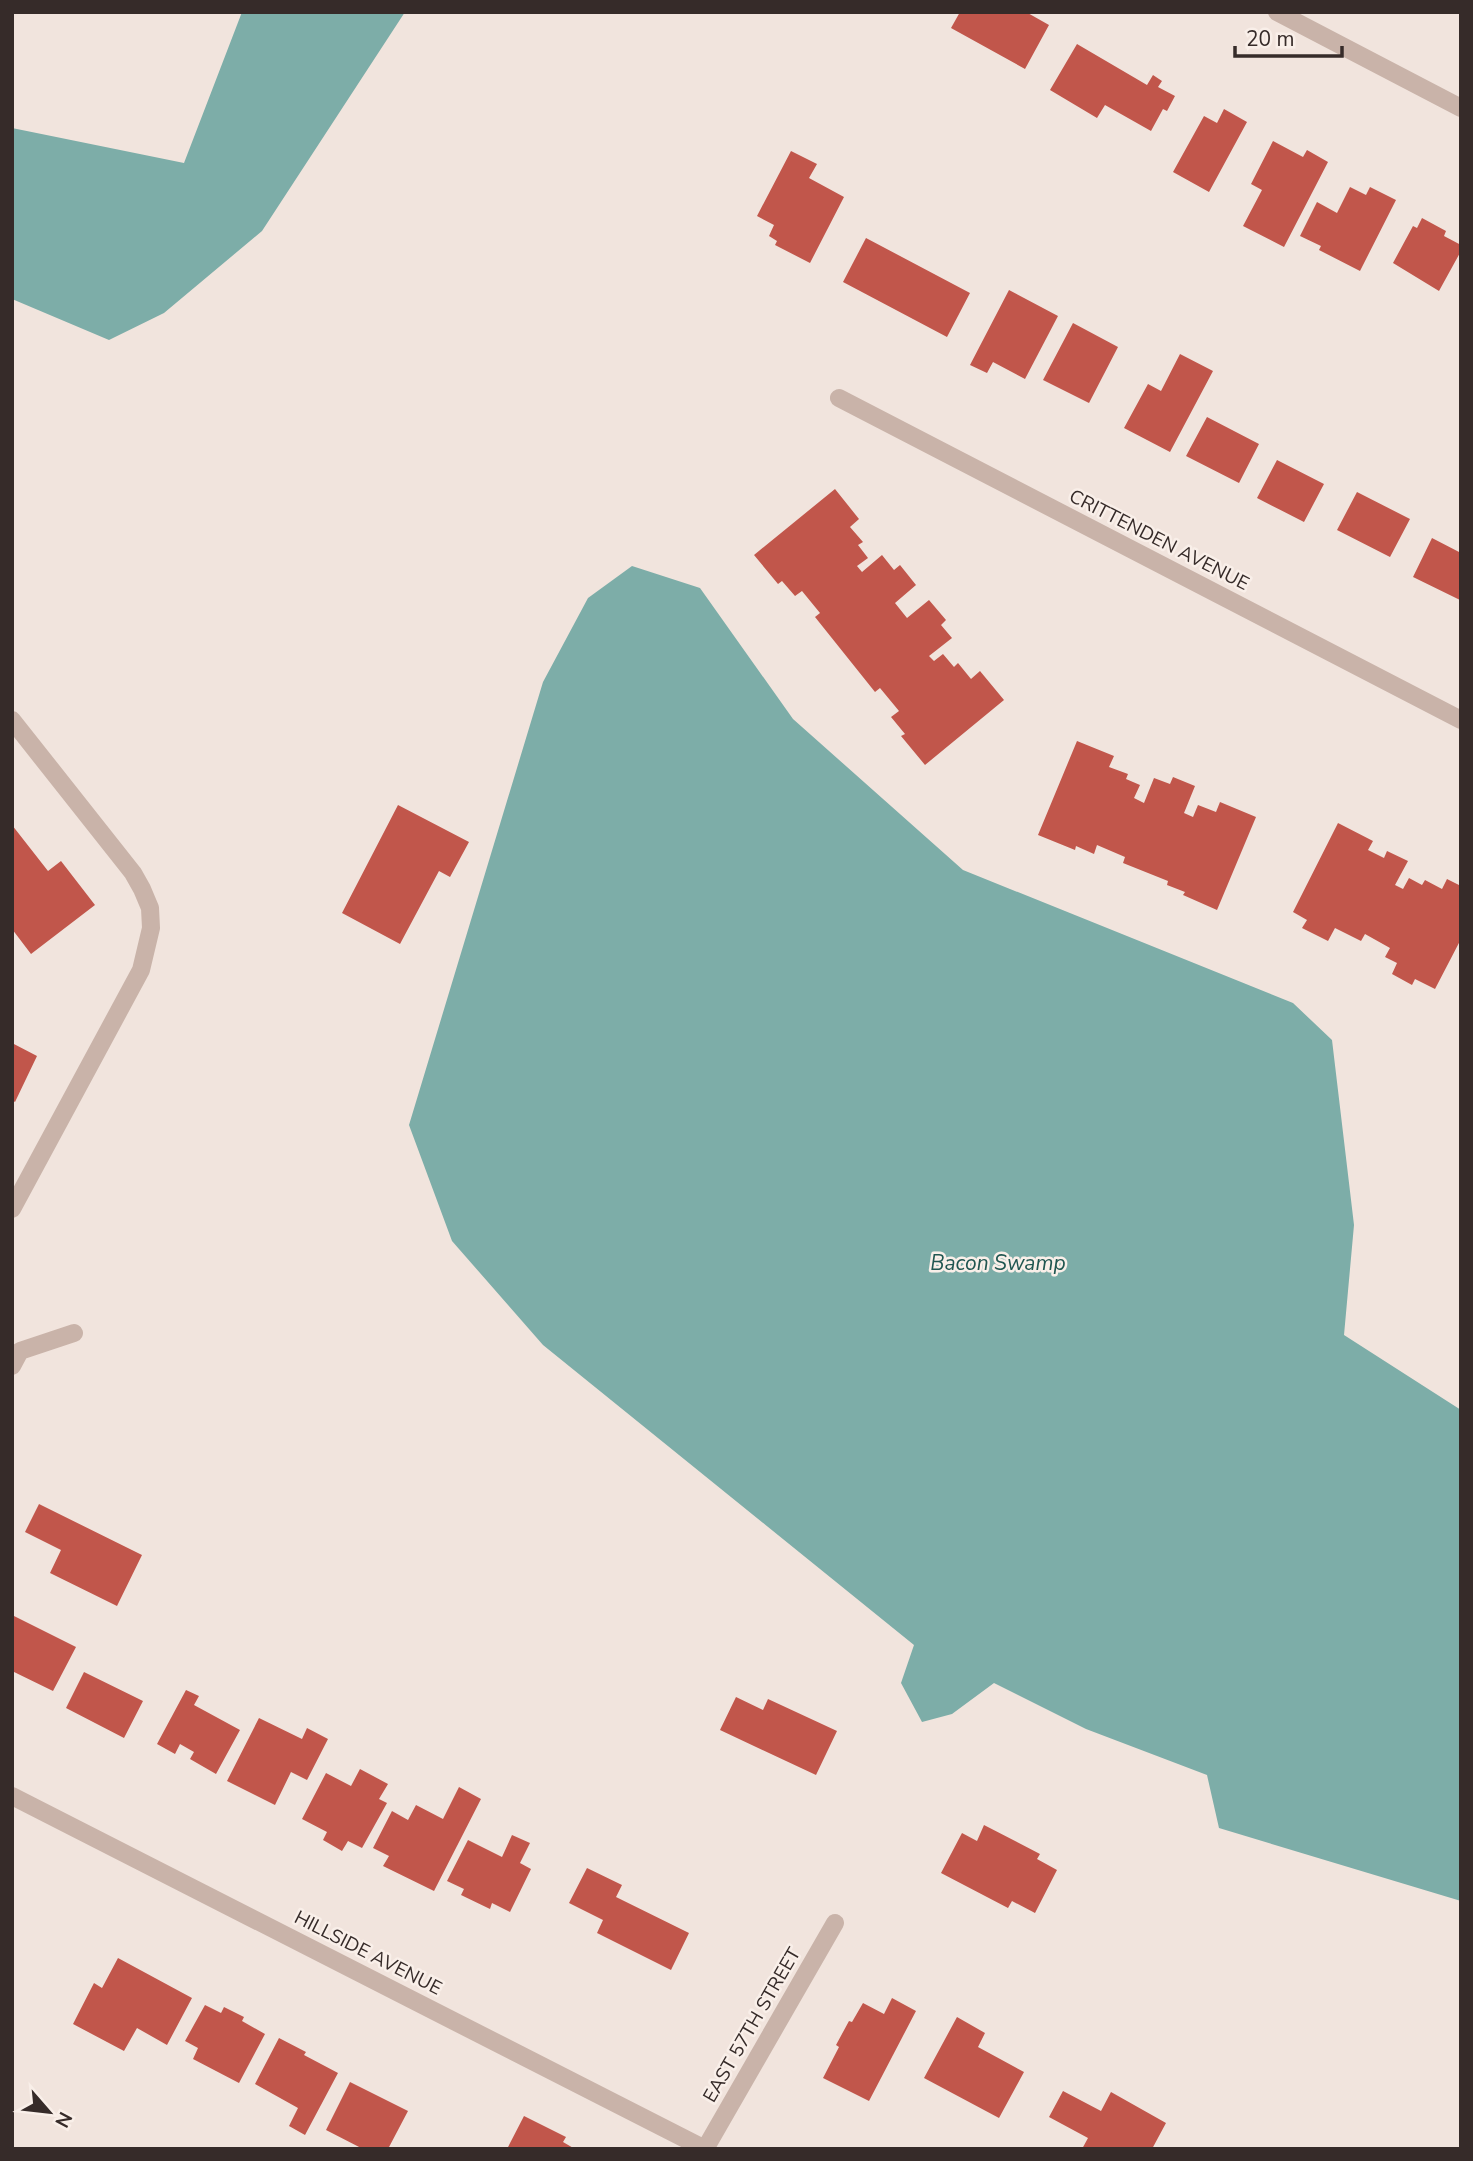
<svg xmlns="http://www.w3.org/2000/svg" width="1473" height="2161" viewBox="0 0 1473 2161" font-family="'Nunito Sans',sans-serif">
<rect width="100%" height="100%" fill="#f1e4dd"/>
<path fill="#7dada8" d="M 242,12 L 405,12 L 262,231 L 164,313 L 109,340 L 12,299 L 12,128 L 184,163 Z
M 632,566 L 700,588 L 793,719 L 963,870 L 1293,1003 L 1332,1040 L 1354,1225 L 1344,1335 L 1461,1410 L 1461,1901 L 1219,1828 L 1207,1775 L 1086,1729 L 994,1683 L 952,1714 L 922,1722 L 901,1683 L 914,1645 L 543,1345 L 452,1241 L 409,1125 L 543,682 L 588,598 Z"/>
<path fill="#c1564b" d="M 960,12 L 1026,12 L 1049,25 L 1025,69 L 951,28 Z
M 1077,44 L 1147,85 L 1153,75 L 1162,81 L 1158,87 L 1175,96 L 1167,111 L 1163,109 L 1151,131 L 1105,105 L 1097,118 L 1050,90 Z
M 1224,109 L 1247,122 L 1209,192 L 1173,172 L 1204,116 L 1217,123 Z
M 1273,141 L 1303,157 L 1307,150 L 1328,162 L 1284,247 L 1243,226 L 1262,190 L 1251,184 Z
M 791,151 L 817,164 L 809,178 L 844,197 L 810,263 L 775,245 L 777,241 L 769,236 L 774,225 L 757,216 Z
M 1350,187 L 1366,195 L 1370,187 L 1396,200 L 1360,271 L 1319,250 L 1321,246 L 1300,236 L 1317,202 L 1337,213 Z
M 1422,218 L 1446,231 L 1444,236 L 1461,245 L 1461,251 L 1439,291 L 1393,263 L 1413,226 L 1417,228 Z
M 866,238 L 970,293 L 947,337 L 843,282 Z
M 1009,290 L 1058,316 L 1025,379 L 993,362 L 987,373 L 970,365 Z
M 1073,323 L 1118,347 L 1089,403 L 1043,380 Z
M 1180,354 L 1213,371 L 1170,452 L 1124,428 L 1148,384 L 1161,391 Z
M 1207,417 L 1259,444 L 1239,483 L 1186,456 Z
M 1277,460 L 1324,484 L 1304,522 L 1257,498 Z
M 835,489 L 859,519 L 850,527 L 863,542 L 858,545 L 868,558 L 857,566 L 862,572 L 882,555 L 894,570 L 900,565 L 916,585 L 895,603 L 907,618 L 929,600 L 946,620 L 941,625 L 952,638 L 929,656 L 934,661 L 943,654 L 954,667 L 958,663 L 971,679 L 980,671 L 1004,700 L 925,765 L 901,736 L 905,734 L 891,717 L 899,711 L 880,688 L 875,692 L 815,617 L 820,613 L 802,591 L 795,596 L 782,581 L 778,584 L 754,555 Z
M 1357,492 L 1410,519 L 1390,557 L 1337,530 Z
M 1432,538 L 1461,553 L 1460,600 L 1413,577 Z
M 1077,741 L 1114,756 L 1109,767 L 1128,774 L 1126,779 L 1140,785 L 1134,798 L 1144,803 L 1154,778 L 1170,784 L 1173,777 L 1195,786 L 1184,813 L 1193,817 L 1198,805 L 1216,812 L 1220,802 L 1256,817 L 1217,910 L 1183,895 L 1185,892 L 1167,885 L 1168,881 L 1123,863 L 1125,857 L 1097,845 L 1094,854 L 1076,846 L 1075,850 L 1038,835 Z
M 398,805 L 469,842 L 450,877 L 439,871 L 400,944 L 342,913 Z
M 1338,823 L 1373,841 L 1368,850 L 1384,858 L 1387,851 L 1408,861 L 1395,885 L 1403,889 L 1409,878 L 1422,885 L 1425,880 L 1442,889 L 1447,879 L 1461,886 L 1461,939 L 1435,989 L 1415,979 L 1412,985 L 1392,974 L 1397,963 L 1385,957 L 1390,948 L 1365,934 L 1361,941 L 1335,928 L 1328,941 L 1302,928 L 1307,920 L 1293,912 Z
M 12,825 L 48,871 L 61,861 L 95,905 L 31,954 L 12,929 Z
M 12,1043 L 37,1056 L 15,1102 L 12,1100 Z
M 39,1504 L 142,1555 L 117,1606 L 50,1573 L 61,1550 L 25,1532 Z
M 12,1615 L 76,1647 L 53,1691 L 12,1671 Z
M 84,1672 L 143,1701 L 124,1738 L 66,1708 Z
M 186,1690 L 199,1696 L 194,1705 L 240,1730 L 216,1774 L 190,1759 L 194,1752 L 180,1744 L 175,1754 L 157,1744 Z
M 736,1697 L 763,1710 L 768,1699 L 837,1731 L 816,1775 L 720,1730 Z
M 259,1718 L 302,1739 L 307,1728 L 328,1739 L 307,1780 L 291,1772 L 275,1805 L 227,1781 Z
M 360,1769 L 388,1784 L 379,1799 L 387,1803 L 362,1848 L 348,1841 L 342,1851 L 323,1840 L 327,1832 L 302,1819 L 326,1773 L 351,1786 Z
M 459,1787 L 481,1799 L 434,1891 L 383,1866 L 389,1856 L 373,1848 L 392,1811 L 408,1820 L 416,1805 L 443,1819 Z
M 984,1825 L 1040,1854 L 1037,1859 L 1057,1870 L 1035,1913 L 1012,1901 L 1008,1908 L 941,1873 L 962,1833 L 977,1841 Z
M 512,1835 L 530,1843 L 520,1863 L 531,1869 L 510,1912 L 492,1903 L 490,1909 L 461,1895 L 464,1889 L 447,1881 L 468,1840 L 502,1857 Z
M 587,1868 L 622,1885 L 616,1897 L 689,1933 L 671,1970 L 597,1933 L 603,1920 L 569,1903 Z
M 118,1958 L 192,1998 L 167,2045 L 137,2028 L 124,2051 L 73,2024 L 94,1983 L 102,1988 Z
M 892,1998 L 916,2011 L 869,2101 L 823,2078 L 839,2047 L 836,2045 L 849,2021 L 852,2022 L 863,2003 L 884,2014 Z
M 205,2005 L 221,2013 L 224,2007 L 244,2017 L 242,2021 L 265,2034 L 239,2083 L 193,2059 L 198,2048 L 185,2041 Z
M 957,2017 L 985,2033 L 978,2047 L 1024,2072 L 999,2118 L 924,2078 Z
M 279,2038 L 306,2052 L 304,2055 L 338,2073 L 305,2135 L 289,2126 L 298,2108 L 255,2084 Z
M 350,2082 L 408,2111 L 388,2149 L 363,2149 L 326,2130 Z
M 1063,2091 L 1101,2111 L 1111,2092 L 1166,2123 L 1152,2149 L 1082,2149 L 1088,2138 L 1049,2117 Z
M 524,2116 L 566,2137 L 563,2142 L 575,2149 L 507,2149 Z"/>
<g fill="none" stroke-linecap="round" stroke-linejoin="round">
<path stroke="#c9b3a9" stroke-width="18" d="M 1277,12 L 1461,108
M 839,398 L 1461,720
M 12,720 L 133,873 L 142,889 L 150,908 L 151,928 L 141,970 L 12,1209
M 12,1366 L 20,1351 L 74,1333
M 12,1796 L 705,2149
M 705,2149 L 835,1923"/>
</g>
<g text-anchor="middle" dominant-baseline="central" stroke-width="5" stroke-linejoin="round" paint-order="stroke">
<g font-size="19" fill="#362b29" stroke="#f9efe9">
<text transform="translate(1159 540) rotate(27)">CRITTENDEN AVENUE</text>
<text transform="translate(368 1953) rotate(27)">HILLSIDE AVENUE</text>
<text transform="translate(752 2025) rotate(-60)">EAST 57TH STREET</text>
</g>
<g font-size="21" font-style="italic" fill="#205651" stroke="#f9efe9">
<text x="998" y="1263">Bacon Swamp</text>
</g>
</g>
<rect width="1473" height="2161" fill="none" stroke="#362b29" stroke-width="28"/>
<g transform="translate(49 2112) rotate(118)" stroke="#f9efe9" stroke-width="5" paint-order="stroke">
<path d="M0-5L12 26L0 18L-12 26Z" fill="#362b29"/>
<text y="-10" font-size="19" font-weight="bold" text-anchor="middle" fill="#362b29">N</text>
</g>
<path d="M1235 46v10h107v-10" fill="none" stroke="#362b29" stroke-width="3.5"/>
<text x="1246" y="46" font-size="21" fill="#362b29" stroke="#f9efe9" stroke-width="5" paint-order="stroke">20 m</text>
</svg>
